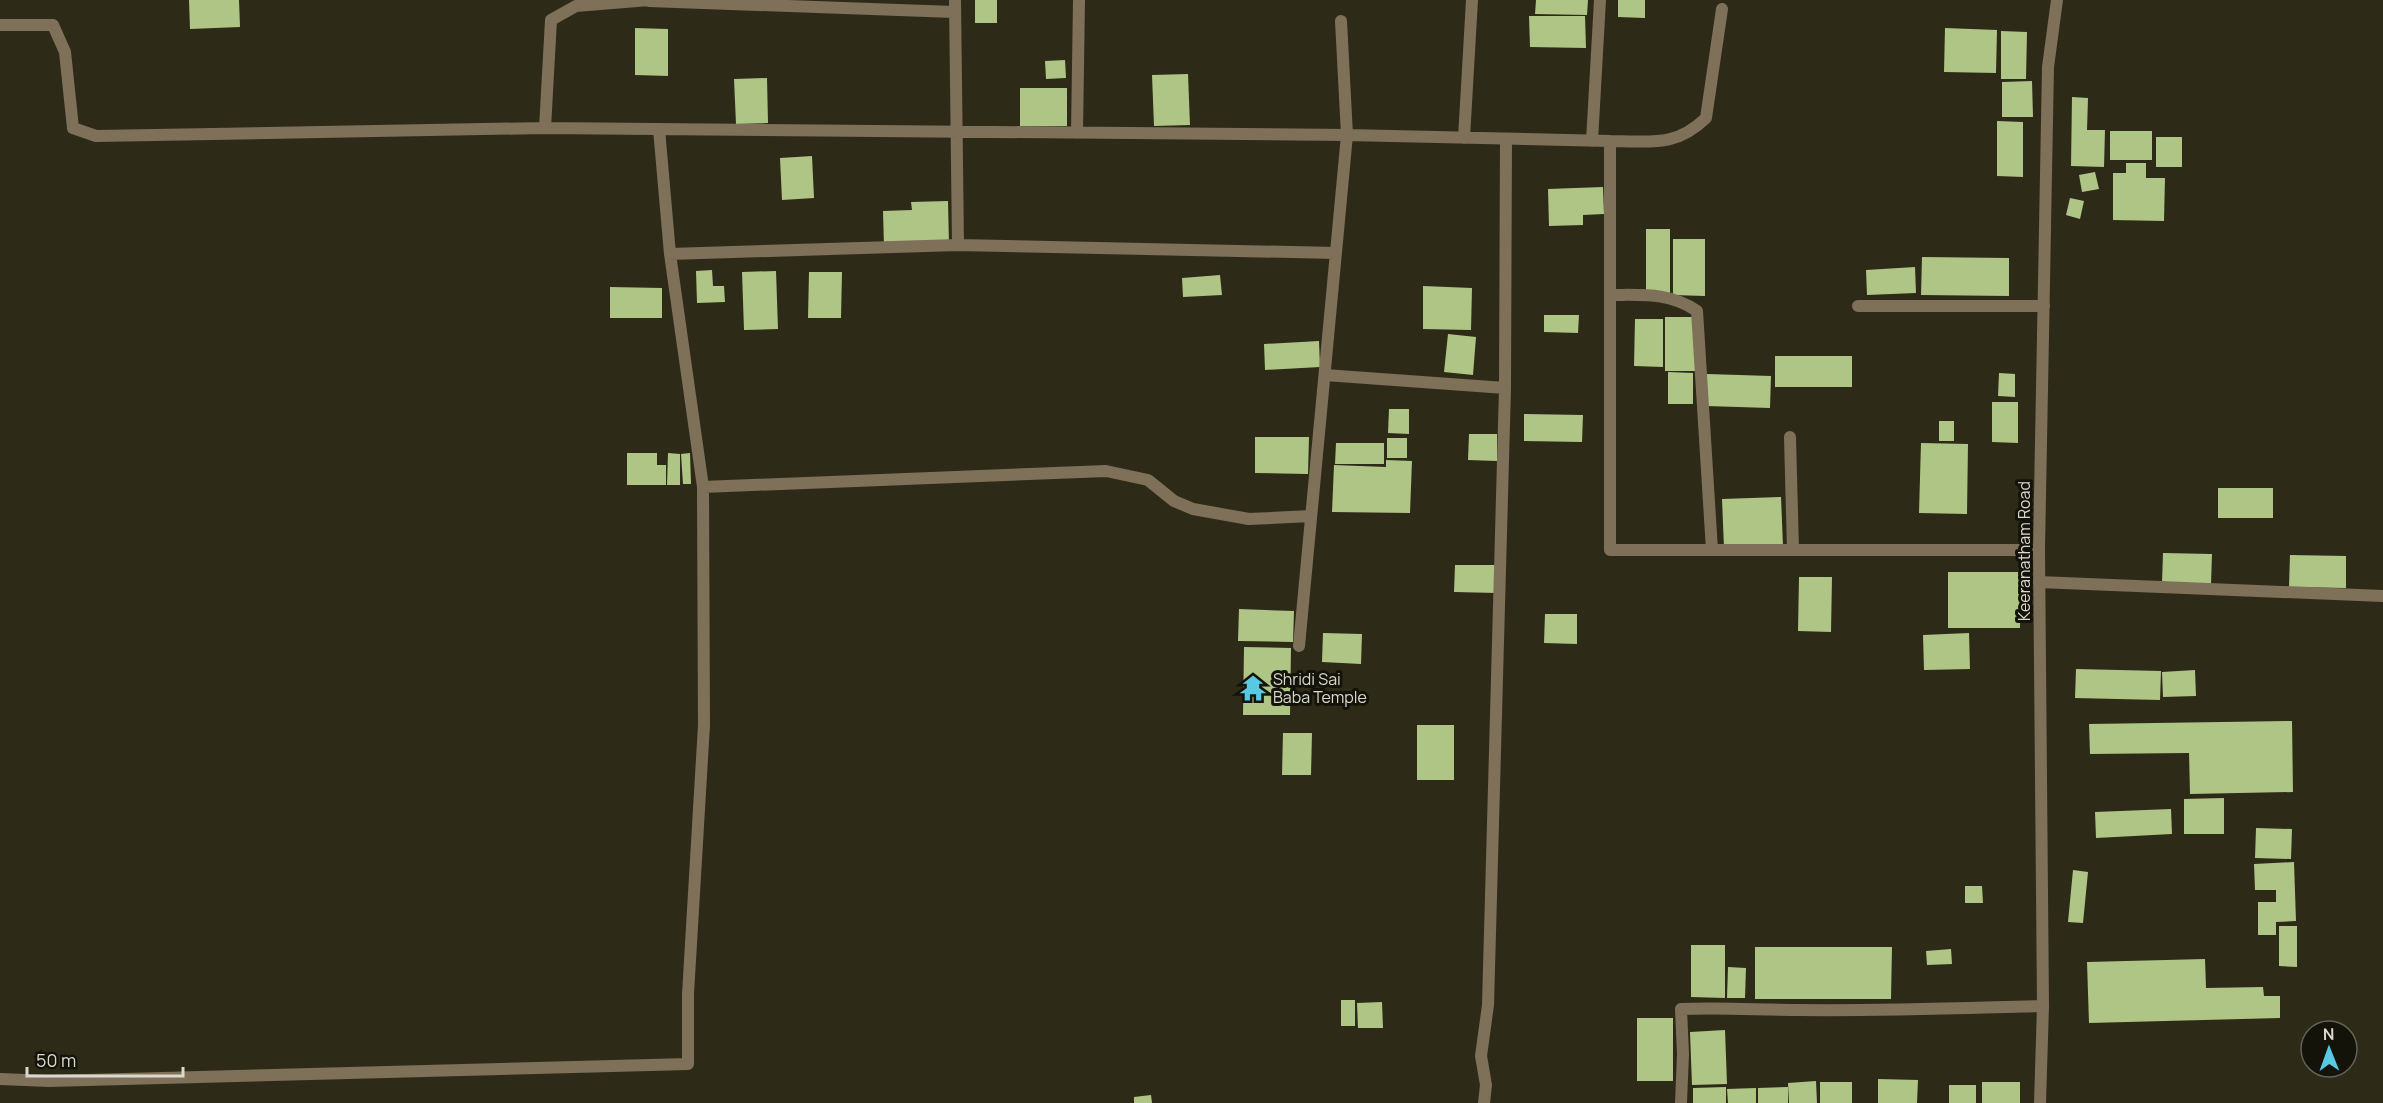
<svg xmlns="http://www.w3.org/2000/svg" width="2383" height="1103" viewBox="0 0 2383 1103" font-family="Manrope,sans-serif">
<rect width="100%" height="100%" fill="#2d2b17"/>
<path fill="#afc586" d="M 189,0 L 239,0 L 240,27 L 190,29 Z
M 975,0 L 997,0 L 997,23 L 975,23 Z
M 1536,0 L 1588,0 L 1587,15 L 1535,14 Z
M 1618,0 L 1645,0 L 1645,18 L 1618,17 Z
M 1529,16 L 1585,16 L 1586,48 L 1530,47 Z
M 635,28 L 668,29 L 668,76 L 635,75 Z
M 1945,28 L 1997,30 L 1996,73 L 1944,72 Z
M 2001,31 L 2027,32 L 2026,79 L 2001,79 Z
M 1065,60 L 1066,78 L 1046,79 L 1045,61 Z
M 1188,74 L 1190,125 L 1154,126 L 1152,75 Z
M 767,78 L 768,123 L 736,124 L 734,79 Z
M 2032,81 L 2033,117 L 2002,117 L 2002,82 Z
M 1020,88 L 1067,88 L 1067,126 L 1020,126 Z
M 2072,97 L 2088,98 L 2087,130 L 2105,130 L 2104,167 L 2071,166 Z
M 1997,121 L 2023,122 L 2023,177 L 1997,176 Z
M 2110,131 L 2152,131 L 2152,160 L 2110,160 Z
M 2156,137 L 2182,137 L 2182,167 L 2156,167 Z
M 812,156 L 814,198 L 782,200 L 780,158 Z
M 2126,163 L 2146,163 L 2146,178 L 2165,178 L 2164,221 L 2113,220 L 2113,173 L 2126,173 Z
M 2095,172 L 2099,189 L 2082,192 L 2079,175 Z
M 1603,187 L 1604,214 L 1583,215 L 1583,225 L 1549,226 L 1548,189 Z
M 2070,198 L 2084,201 L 2080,219 L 2066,215 Z
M 948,201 L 949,245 L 884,247 L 883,211 L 912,210 L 911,202 Z
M 1646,229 L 1670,229 L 1670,293 L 1646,293 Z
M 1673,239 L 1705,239 L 1705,296 L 1673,295 Z
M 1922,257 L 2009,258 L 2009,296 L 1921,295 Z
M 1915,267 L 1916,293 L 1867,295 L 1866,270 Z
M 712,270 L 713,286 L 724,286 L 725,302 L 697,303 L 696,271 Z
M 776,271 L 778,329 L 744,330 L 742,272 Z
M 809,272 L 842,272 L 841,318 L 808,318 Z
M 1220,275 L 1222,295 L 1183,297 L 1182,278 Z
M 1423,286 L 1472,288 L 1471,330 L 1423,329 Z
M 610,287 L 662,288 L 662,318 L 610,318 Z
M 1544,315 L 1579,315 L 1578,333 L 1544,332 Z
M 1665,317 L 1695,317 L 1695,371 L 1665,371 Z
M 1635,319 L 1663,319 L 1663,367 L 1634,366 Z
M 1448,334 L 1476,337 L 1473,375 L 1444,372 Z
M 1319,341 L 1320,367 L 1265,370 L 1264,344 Z
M 1775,356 L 1852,356 L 1852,387 L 1775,387 Z
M 1668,372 L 1693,373 L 1693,404 L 1668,404 Z
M 1999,373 L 2015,374 L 2015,397 L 1998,396 Z
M 1707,374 L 1771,376 L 1770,408 L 1706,406 Z
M 1992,402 L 2018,402 L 2018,443 L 1992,442 Z
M 1389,409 L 1409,409 L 1409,434 L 1388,433 Z
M 1524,414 L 1583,415 L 1582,442 L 1524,441 Z
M 1939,421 L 1954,421 L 1954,441 L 1939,441 Z
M 1469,434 L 1497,434 L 1497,461 L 1468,460 Z
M 1255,437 L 1309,437 L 1308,474 L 1255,473 Z
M 1387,438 L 1407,438 L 1407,458 L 1387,458 Z
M 1336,443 L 1384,443 L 1384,464 L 1335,464 Z
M 1921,443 L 1968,444 L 1967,514 L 1919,513 Z
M 627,453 L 657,453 L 657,465 L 666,465 L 666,485 L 627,485 Z
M 668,453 L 680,454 L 680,485 L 667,485 Z
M 690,453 L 691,484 L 683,484 L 681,454 Z
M 1386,460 L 1412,461 L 1410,513 L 1332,512 L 1334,465 L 1386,467 Z
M 2218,488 L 2273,488 L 2273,518 L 2218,518 Z
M 1781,497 L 1783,546 L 1724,548 L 1722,499 Z
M 2163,553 L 2212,554 L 2211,584 L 2162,583 Z
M 2290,555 L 2346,556 L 2346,588 L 2289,587 Z
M 1455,565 L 1497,565 L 1497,593 L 1454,592 Z
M 1948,572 L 2020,572 L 2020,628 L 1948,628 Z
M 1799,577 L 1832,577 L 1831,632 L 1798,631 Z
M 1239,609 L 1294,611 L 1293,642 L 1238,641 Z
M 1545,614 L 1577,614 L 1577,644 L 1544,643 Z
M 1323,633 L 1362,634 L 1361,664 L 1322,662 Z
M 1969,633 L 1970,669 L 1924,670 L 1923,635 Z
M 1244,647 L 1291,648 L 1290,715 L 1243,715 Z
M 2076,669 L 2161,671 L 2160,700 L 2075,698 Z
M 2195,670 L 2196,696 L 2163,697 L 2162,672 Z
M 2292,721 L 2293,792 L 2190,794 L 2189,753 L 2090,754 L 2089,724 Z
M 1417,725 L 1454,725 L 1454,780 L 1417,780 Z
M 1283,733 L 1312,733 L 1311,775 L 1282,775 Z
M 2224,798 L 2224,834 L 2184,834 L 2184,799 Z
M 2171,809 L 2172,834 L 2096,838 L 2095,812 Z
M 2256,828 L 2292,829 L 2291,859 L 2255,858 Z
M 2294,862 L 2296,921 L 2276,922 L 2276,935 L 2258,935 L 2258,902 L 2276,902 L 2276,890 L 2255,890 L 2254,864 Z
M 2073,870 L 2088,872 L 2083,923 L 2068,922 Z
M 1965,886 L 1982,886 L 1983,903 L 1965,903 Z
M 2279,926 L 2297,926 L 2297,967 L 2279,966 Z
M 1691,945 L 1725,945 L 1725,998 L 1691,997 Z
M 1755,947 L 1892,947 L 1891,999 L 1755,999 Z
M 1951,949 L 1952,964 L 1927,965 L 1926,951 Z
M 2205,959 L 2206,988 L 2263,987 L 2264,996 L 2280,996 L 2280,1018 L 2089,1023 L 2087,962 Z
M 1728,967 L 1746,968 L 1745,998 L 1727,998 Z
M 1341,1000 L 1355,1000 L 1355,1026 L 1341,1026 Z
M 1382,1002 L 1383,1028 L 1358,1028 L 1357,1003 Z
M 1637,1018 L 1673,1018 L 1673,1081 L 1637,1081 Z
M 1725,1030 L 1727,1084 L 1692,1085 L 1690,1032 Z
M 1878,1079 L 1918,1080 L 1917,1103 L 1878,1103 Z
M 1816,1081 L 1817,1103 L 1789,1103 L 1788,1083 Z
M 1820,1082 L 1852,1082 L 1852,1103 L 1820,1103 Z
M 1982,1082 L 2020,1082 L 2020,1103 L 1982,1103 Z
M 1949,1085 L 1976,1085 L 1976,1103 L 1949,1103 Z
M 1726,1087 L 1726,1103 L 1693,1103 L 1693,1088 Z
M 1788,1087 L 1788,1103 L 1758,1103 L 1758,1088 Z
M 1756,1088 L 1756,1103 L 1728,1103 L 1727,1089 Z
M 1151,1095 L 1152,1103 L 1134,1103 L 1134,1097 Z"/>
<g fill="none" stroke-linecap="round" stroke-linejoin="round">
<path stroke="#7f7059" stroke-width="12" d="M 955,0 L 958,245
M 649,1 L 954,12
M 0,25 L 53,25 L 65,52 L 73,128 L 96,136 L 545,128 L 1347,135 L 1341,21
M 545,128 L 551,20 L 576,6 L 649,0
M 659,129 L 670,254
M 1077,133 L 1079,0
M 1464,138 L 1472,0
M 1592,141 L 1600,0
M 1610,141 C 1650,141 1675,148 1706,118 L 1722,9
M 1610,295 C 1642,295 1670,292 1697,311 L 1712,550
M 1858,306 L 2044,306
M 1325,375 L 1505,388
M 1790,437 L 1793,550
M 703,487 L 1106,471 L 1148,480 L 1174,501 L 1193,509 L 1249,519 L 1311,516
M 2039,582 L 2383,596
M 1299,646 L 1347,135 L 1610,141 L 1610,550 L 2039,550
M 0,1079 L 49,1081 L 688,1064 L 688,994 L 704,725 L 703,487 L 670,254 L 958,245 L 1336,253
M 1484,1103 L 1486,1085 L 1481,1056 L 1488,1005 L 1505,388 L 1506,139
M 1681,1103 L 1683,1054 L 1681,1009 C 1721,1007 1761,1010 1800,1010 C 1881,1011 1962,1008 2043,1006"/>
<path stroke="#7f7059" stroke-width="12" d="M 2040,1103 L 2043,1006 L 2039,550 L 2048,67 L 2057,0"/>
</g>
<defs>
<g id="temple-bare" transform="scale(2.07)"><path d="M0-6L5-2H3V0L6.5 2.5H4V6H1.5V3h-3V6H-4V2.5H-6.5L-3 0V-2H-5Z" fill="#58c9e3" stroke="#14130a" stroke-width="2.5" paint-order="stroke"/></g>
</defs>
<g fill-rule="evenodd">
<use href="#temple-bare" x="1253" y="688"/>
</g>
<g text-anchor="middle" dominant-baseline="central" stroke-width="6" stroke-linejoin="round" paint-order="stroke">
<g font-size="16" fill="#dbd9cd" stroke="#14130a">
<text transform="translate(2024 551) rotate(-90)">Keeranatham Road</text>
</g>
<g font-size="16" fill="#dbd9cd" stroke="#14130a" text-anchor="start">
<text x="1273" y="679">Shridi Sai<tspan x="1273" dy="18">Baba Temple</tspan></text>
</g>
</g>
<g transform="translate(2329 1049) rotate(359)"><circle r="28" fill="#14130a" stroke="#646258" stroke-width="1.5"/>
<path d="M0-4.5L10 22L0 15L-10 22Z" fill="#58c9e3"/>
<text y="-9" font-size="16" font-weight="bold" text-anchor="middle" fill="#dbd9cd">N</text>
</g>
<path d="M27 1067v9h156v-9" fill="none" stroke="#dbd9cd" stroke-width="3"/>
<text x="36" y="1067" font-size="18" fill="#dbd9cd" stroke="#14130a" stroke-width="4.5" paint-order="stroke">50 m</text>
</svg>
